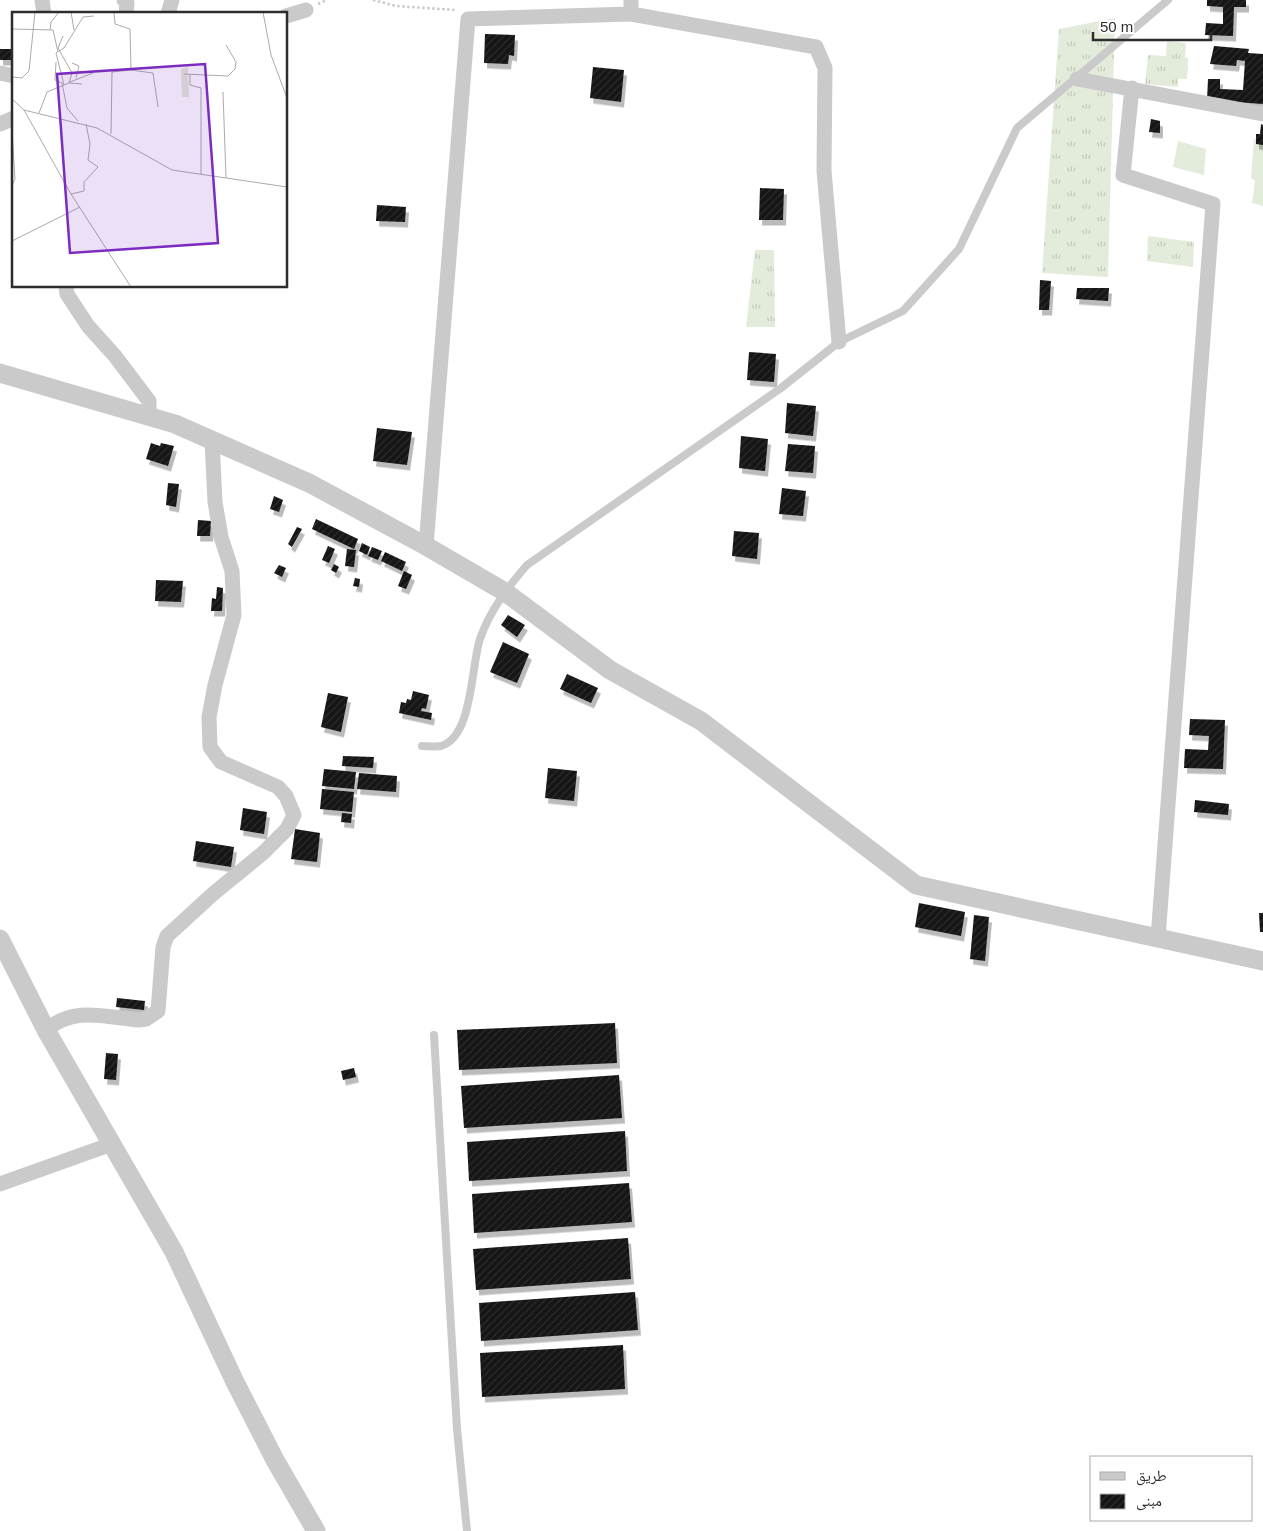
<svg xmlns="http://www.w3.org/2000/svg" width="1263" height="1531" viewBox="0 0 1263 1531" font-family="Helvetica,'Noto Naskh Arabic',sans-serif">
<defs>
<pattern id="grass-tufts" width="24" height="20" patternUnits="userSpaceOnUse" patternTransform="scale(1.25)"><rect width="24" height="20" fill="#e3ebda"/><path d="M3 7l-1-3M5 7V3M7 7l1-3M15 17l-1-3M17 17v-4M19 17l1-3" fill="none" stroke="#c3cabb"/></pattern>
<pattern id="building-hatch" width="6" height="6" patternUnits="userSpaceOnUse" patternTransform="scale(1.25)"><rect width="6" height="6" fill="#141414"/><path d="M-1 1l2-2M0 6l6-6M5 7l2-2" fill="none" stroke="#2e2e2e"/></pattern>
<filter id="shadow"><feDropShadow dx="3" dy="5.5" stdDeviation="0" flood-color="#0004"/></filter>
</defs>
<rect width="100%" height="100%" fill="#fff"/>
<path fill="url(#grass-tufts)" d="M 1115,18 L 1108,277 L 1042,273 L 1059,29 Z
M 1167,41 L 1186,43 L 1185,57 L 1188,58 L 1187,79 L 1178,79 L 1178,87 L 1145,84 L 1148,55 L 1166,56 Z
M 1148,236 L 1194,242 L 1193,267 L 1147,261 Z
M 755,250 L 774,250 L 775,327 L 746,327 Z"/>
<path fill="#e3ebda" d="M 1254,139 L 1263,141 L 1263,206 L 1252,203 L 1255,181 L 1251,178 Z
M 1178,141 L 1206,149 L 1204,175 L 1173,167 Z"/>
<path fill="url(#building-hatch)" filter="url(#shadow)" d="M 1207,0 L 1246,0 L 1246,7 L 1234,7 L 1233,36 L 1205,35 L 1206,23 L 1223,24 L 1223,7 L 1207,6 Z
M 485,34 L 515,35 L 514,56 L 509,55 L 508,64 L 484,63 Z
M 1214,46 L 1249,49 L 1248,53 L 1263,54 L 1263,104 L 1207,100 L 1208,79 L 1220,79 L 1220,89 L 1243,90 L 1245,61 L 1237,60 L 1236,66 L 1210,64 Z
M 0,49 L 14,49 L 14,60 L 0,60 Z
M 593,67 L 624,70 L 621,102 L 590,98 Z
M 1151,119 L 1160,121 L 1160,133 L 1149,132 Z
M 1261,124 L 1263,125 L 1263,145 L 1256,144 L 1256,134 L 1260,134 Z
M 760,188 L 784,189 L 783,220 L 759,220 Z
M 377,205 L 406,207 L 405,222 L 376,221 Z
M 1040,280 L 1051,281 L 1049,310 L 1039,310 Z
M 1077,288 L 1109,288 L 1108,301 L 1076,299 Z
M 749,352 L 776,354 L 774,382 L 747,380 Z
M 787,403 L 816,406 L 813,436 L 785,433 Z
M 377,428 L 412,432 L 407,465 L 373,461 Z
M 741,436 L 768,439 L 765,471 L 739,468 Z
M 151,443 L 160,446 L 161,443 L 174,446 L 168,466 L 146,459 Z
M 788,444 L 815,446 L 813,473 L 785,471 Z
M 168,483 L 179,484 L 176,507 L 166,505 Z
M 782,488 L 806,491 L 803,516 L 779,514 Z
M 274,496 L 283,500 L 279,512 L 270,509 Z
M 316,519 L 358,539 L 354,549 L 312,529 Z
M 198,520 L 211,521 L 210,536 L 197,536 Z
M 297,527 L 302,529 L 292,547 L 288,544 Z
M 734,531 L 759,533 L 757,559 L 732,556 Z
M 362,543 L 370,547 L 367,555 L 359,551 Z
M 328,546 L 335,549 L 329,563 L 322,560 Z
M 372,547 L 382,551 L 378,560 L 368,556 Z
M 347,549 L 356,550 L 354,567 L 345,566 Z
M 385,552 L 406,562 L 402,571 L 381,561 Z
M 334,564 L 339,567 L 336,573 L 331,570 Z
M 279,565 L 286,568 L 282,577 L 274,573 Z
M 404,571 L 412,575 L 406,589 L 398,586 Z
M 355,578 L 360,579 L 359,587 L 353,586 Z
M 156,580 L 183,581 L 181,602 L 155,601 Z
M 217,587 L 223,588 L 222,611 L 211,611 L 212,598 L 216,599 Z
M 508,615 L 525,625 L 517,637 L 501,625 Z
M 503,642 L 529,654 L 517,683 L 490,672 Z
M 567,674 L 598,688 L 591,703 L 560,689 Z
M 413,691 L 429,695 L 426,709 L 422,708 L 421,711 L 432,713 L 431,720 L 399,713 L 401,702 L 406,703 L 407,699 L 411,700 Z
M 328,693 L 348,697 L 341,732 L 321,727 Z
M 1190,719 L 1225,720 L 1223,769 L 1184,768 L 1185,749 L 1208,750 L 1209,736 L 1189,735 Z
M 343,756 L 374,757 L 373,768 L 342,766 Z
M 548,768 L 577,771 L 574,801 L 545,798 Z
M 324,769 L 356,772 L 354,789 L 322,786 Z
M 359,773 L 397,776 L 396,792 L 357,789 Z
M 322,789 L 354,792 L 352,812 L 320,809 Z
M 1195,800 L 1229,804 L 1228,815 L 1194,812 Z
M 243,808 L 267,812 L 264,834 L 240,830 Z
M 342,813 L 352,814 L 351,823 L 341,822 Z
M 295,829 L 320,833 L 317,862 L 291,859 Z
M 196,841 L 234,847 L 231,867 L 193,861 Z
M 919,903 L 965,912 L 961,936 L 915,927 Z
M 1259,913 L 1263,913 L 1263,932 L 1260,932 Z
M 974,915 L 989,917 L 985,961 L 970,959 Z
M 117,998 L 145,1001 L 144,1010 L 116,1007 Z
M 615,1023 L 617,1063 L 459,1070 L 457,1030 Z
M 106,1053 L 118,1054 L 116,1080 L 104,1079 Z
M 354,1068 L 356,1077 L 343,1080 L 341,1071 Z
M 619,1075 L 622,1118 L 464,1128 L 461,1086 Z
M 625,1131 L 627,1171 L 469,1181 L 467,1142 Z
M 629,1183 L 632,1222 L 474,1233 L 472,1194 Z
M 628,1238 L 631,1279 L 476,1290 L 473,1249 Z
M 635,1292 L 638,1330 L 481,1341 L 479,1303 Z
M 623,1345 L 625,1389 L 482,1397 L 480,1353 Z"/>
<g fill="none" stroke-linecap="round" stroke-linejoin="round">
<path stroke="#cacaca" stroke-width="2.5" stroke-dasharray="2.5 2.5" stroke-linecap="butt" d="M 373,0 L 396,6 L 456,10
M 318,4 L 327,0"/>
<path stroke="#cacaca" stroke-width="8" d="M 422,746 C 428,746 435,747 441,746 C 473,737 471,665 480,639 C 490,610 508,587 527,565 L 781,388 L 839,342 L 903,311 L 959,249 L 1017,128 L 1168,0
M 434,1035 L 457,1429 L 467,1531"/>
<path stroke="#cacaca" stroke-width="15" d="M 42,0 L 44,14
M 124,0 L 127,3 L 126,14
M 168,14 L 172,0
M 631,14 L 816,47 L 825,68 L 824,171 L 839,342
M 286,16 L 306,10
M 0,73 L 14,76
M 1077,79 L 1263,114
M 1132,88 L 1123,175 L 1213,204 L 1158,938
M 0,124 L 14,118
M 66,286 L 67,294 L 88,326 L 115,356 L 149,401 L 149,416
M 426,546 L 468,19 L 631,14 L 631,0
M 46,1030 C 75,1006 103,1017 139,1020 L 146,1019 L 158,1011 L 163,947 L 167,936 L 214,893 L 263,853 L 287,829 L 294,815 L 286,796 L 278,787 L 221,762 L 210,747 L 209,717 L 215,685 L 234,615 L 232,571 L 221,537 L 215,502 L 212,440
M 0,1184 L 112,1144"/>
<path stroke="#cacaca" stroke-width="19" d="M 0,373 L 175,424 L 309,483 L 426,546 L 505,592 L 610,670 L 701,721 L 916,885 L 1263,961
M 0,939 L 46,1030 L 174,1252 L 235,1382 L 275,1460 L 316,1531"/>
</g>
<g transform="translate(12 12)">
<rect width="275" height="275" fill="#fff"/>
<path d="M 176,55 L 177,85 L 170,85 L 169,57 Z" fill="#e3ebda"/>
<path fill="none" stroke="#ababab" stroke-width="1" d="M 59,0 L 62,18M 251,0 L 259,43 L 275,86M 0,17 L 41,18 L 46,40M 38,18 L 39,10 L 47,0M 51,24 L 46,36 L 60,61 L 57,71M 44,50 L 43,68 L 50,71 L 55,96 L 66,109M 60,51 L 67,54 L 64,66M 119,58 L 141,61 L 146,95M 172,62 L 216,64 L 223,57 L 224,50 L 214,33M 178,63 L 178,73 L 189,76 L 189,162M 0,65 L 10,66 L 17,59 L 23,0M 58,70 L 81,61M 52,73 L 44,41 L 52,36 L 71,5 L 82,4M 211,80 L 214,166M 0,87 L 12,98 L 59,182 L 119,275M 12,98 L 85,116 L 160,158 L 275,175M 27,101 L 35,80 L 57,71 L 70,72M 0,119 L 3,167 L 0,173M 99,122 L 100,60 L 119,58 L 118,17 L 103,12 L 102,0M 59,182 L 72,179 L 72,170 L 86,155 L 76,148 L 78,132 L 74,112M 0,229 L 68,195"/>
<path fill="#7b2cbf" fill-opacity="0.15" stroke="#7b2cbf" stroke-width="2.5" d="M 193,52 L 206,231 L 58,241 L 45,62 Z"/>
<rect width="275" height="275" fill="none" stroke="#2d2d2d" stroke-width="2.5"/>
</g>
<rect x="1090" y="1456" width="162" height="65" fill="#ffffff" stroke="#ababab"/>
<rect x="1100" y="1472" width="25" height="8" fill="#cacaca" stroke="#ababab"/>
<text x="1136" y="1481" font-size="15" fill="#2d2d2d">طريق</text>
<rect x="1100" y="1494" width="25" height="15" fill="url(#building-hatch)" stroke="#ababab"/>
<text x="1136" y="1506" font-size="15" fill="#2d2d2d">مبنى</text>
<path d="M1093 32v8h118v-8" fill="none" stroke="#2d2d2d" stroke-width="2.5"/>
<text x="1100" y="32" font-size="15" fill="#2d2d2d" stroke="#ffffff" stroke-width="4" paint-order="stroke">50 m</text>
</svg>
